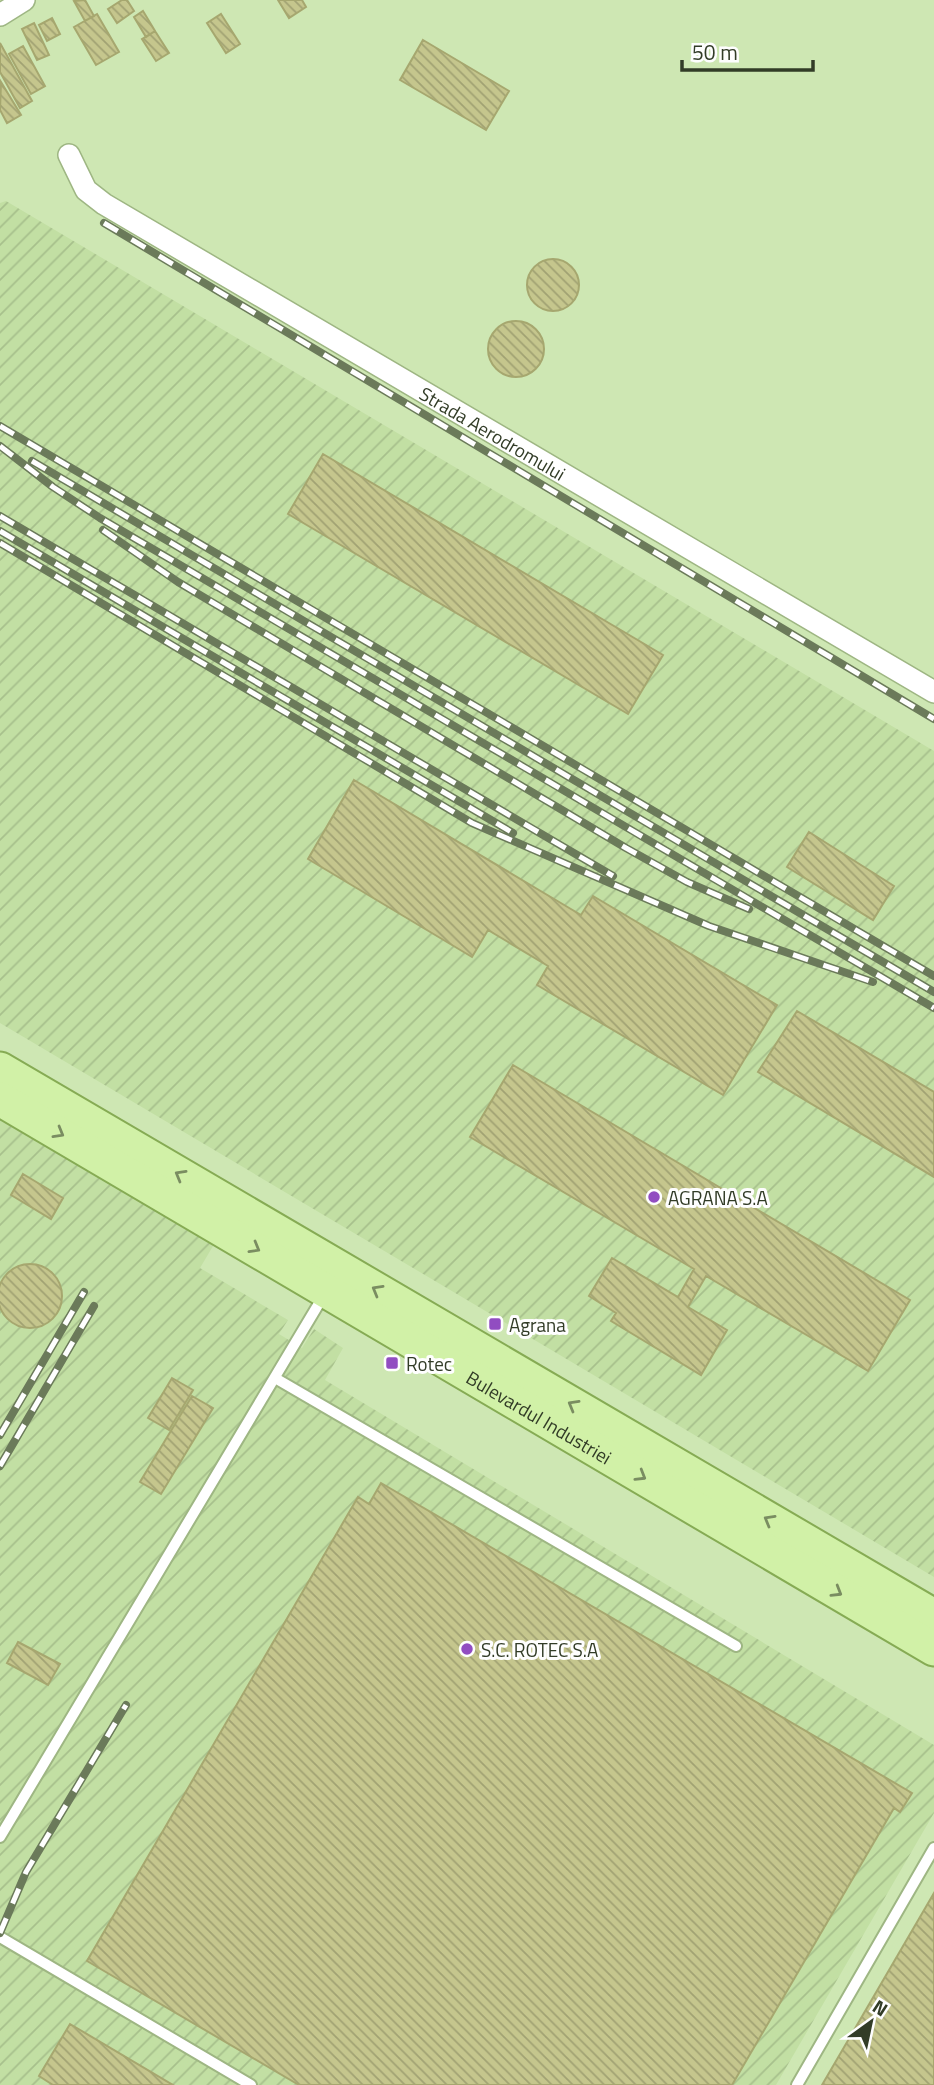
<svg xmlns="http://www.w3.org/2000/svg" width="934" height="2085" viewBox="0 0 934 2085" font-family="'Titillium Web',sans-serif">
<defs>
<pattern id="industrial-furrows" width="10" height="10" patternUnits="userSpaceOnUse" patternTransform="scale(1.75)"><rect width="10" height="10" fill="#c2dfa3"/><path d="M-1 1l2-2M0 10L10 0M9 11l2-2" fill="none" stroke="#a7c08c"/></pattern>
<pattern id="building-back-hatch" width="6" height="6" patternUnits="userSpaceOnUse" patternTransform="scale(1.75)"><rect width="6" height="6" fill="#c5c68d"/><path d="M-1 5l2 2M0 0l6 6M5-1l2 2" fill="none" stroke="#a1a273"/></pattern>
</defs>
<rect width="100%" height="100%" fill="#cee7b3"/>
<path fill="url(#industrial-furrows)" d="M 6,201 L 934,751 L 934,1577 L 0,1023 L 0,203 Z
M 0,1119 L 216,1241 L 200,1268 L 288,1320 L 279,1334 L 302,1348 L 314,1329 L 343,1348 L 325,1380 L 934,1745 L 934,1813 L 776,2085 L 0,2085 Z"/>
<path fill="url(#building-back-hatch)" stroke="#a6a76f" stroke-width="2" d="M 85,0 L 94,16 L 85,21 L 74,1 Z
M 122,0 L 127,0 L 134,11 L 117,23 L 108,9 Z
M 278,0 L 302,0 L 306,7 L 289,18 Z
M 143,11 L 155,31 L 146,37 L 134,17 Z
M 97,14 L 119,52 L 96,65 L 74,27 Z
M 221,14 L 240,44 L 226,53 L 207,23 Z
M 52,18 L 60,34 L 47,41 L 39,25 Z
M 34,23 L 49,55 L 37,60 L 22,29 Z
M 155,31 L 169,53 L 156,61 L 142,39 Z
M 423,40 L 509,91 L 486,130 L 400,80 Z
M 0,43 L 32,101 L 20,108 L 0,72 Z
M 23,46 L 45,86 L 31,94 L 9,54 Z
M 1,82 L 21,115 L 7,123 L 0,110 Z
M527 285a26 26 0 1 1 52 0a26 26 0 1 1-52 0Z
M488 349a28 28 0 1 1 56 0a28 28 0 1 1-56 0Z
M 323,454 L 663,655 L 628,714 L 288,514 Z
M 354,780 L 581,915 L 593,896 L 777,1005 L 723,1095 L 537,985 L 548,966 L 488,930 L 472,957 L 308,859 Z
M 809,832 L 894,886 L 873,920 L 787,867 Z
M 797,1011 L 934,1092 L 934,1177 L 758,1072 Z
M 513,1065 L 910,1300 L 868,1371 L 706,1276 L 688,1307 L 727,1330 L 701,1375 L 611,1321 L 616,1313 L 589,1296 L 612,1258 L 678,1297 L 694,1269 L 470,1137 Z
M 23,1174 L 63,1198 L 51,1219 L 11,1195 Z
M-2 1296a32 32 0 1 1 64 0a32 32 0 1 1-64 0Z
M 172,1378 L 193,1390 L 169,1430 L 148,1418 Z
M 192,1396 L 213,1408 L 161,1494 L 140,1482 Z
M 381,1483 L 912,1793 L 900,1812 L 894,1808 L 732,2085 L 299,2085 L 87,1961 L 358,1497 L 369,1504 Z
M 18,1642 L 60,1664 L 48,1685 L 7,1663 Z
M 934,1893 L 934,2085 L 822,2085 Z
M 70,2024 L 173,2085 L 53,2085 L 39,2076 Z"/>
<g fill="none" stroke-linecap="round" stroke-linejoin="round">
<g stroke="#9eb683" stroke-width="14">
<path id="lane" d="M 275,1378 L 736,1646
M 0,1837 L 324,1295
M 0,1937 L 251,2085
M 797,2085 L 934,1848"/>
</g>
<g stroke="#9eb683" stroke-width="24">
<g id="street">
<path d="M 0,15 L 24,0"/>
<path id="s1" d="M 69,155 L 86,190 L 104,204 L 934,692"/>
</g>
</g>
<g stroke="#86ab54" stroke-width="37">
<g id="primary">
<path d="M 0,1069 L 934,1616"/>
<path id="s2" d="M 0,1099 L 934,1649"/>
</g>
</g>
<use href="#lane" stroke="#fff" stroke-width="10"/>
<use href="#street" stroke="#fff" stroke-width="21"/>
<use href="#primary" stroke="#d1f1a7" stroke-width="33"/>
<g stroke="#6b7a5a" stroke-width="8">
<path id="rail" d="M 104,223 L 934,719
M 0,426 L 934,976
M 0,446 L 53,487 L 100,518 L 934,1008
M 32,461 L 934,992
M 0,516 L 613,876
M 103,530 L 178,582 L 626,848 L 687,882 L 749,909
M 0,531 L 513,833
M 0,543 L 472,823 L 709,926 L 873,982
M 0,1435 L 84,1292
M 0,1466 L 94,1306
M 0,1933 L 26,1872 L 126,1705"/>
</g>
<use href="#rail" stroke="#fefefe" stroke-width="5" stroke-dasharray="16" stroke-linecap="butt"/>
</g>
<defs><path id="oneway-chevron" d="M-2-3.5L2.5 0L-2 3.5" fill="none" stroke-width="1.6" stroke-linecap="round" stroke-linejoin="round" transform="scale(1.75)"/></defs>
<g stroke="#7a8d61">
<use href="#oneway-chevron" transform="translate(59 1133) rotate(30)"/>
<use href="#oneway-chevron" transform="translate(180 1175) rotate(-150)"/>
<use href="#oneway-chevron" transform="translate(255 1248) rotate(30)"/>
<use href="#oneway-chevron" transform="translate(377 1290) rotate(-150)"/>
<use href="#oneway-chevron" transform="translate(573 1405) rotate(-150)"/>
<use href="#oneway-chevron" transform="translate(641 1476) rotate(31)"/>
<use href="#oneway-chevron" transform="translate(769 1520) rotate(-150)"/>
<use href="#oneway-chevron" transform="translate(837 1592) rotate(31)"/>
</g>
<g fill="#914dc1" stroke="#fefefe" stroke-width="2.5">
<circle cx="654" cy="1197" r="7"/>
<rect x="488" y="1317" width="14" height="14" rx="3.5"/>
<rect x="385" y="1356" width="14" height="14" rx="3.5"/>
<circle cx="467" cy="1649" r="7"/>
</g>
<g text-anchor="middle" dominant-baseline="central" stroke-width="6" stroke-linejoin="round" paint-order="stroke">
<g font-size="19" fill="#323c27" stroke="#fefefe">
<text stroke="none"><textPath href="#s1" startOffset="513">Strada Aerodromului</textPath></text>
<text stroke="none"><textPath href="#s2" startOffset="626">Bulevardul Industriei</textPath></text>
</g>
<g font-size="19" fill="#323c27" stroke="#fefefe" text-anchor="start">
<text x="668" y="1197">AGRANA S.A</text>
<text x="509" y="1324">Agrana</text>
<text x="406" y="1363">Rotec</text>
<text x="481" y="1649">S.C. ROTEC S.A</text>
</g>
</g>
<g transform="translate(871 2022) rotate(33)" stroke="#fefefe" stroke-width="5" paint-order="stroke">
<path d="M0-5L12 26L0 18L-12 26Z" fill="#323c27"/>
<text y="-10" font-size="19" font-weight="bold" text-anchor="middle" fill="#323c27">N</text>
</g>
<path d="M682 60v10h131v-10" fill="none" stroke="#323c27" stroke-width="3.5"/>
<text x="692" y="60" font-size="21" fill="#323c27" stroke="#fefefe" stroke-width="5" paint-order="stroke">50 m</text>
</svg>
